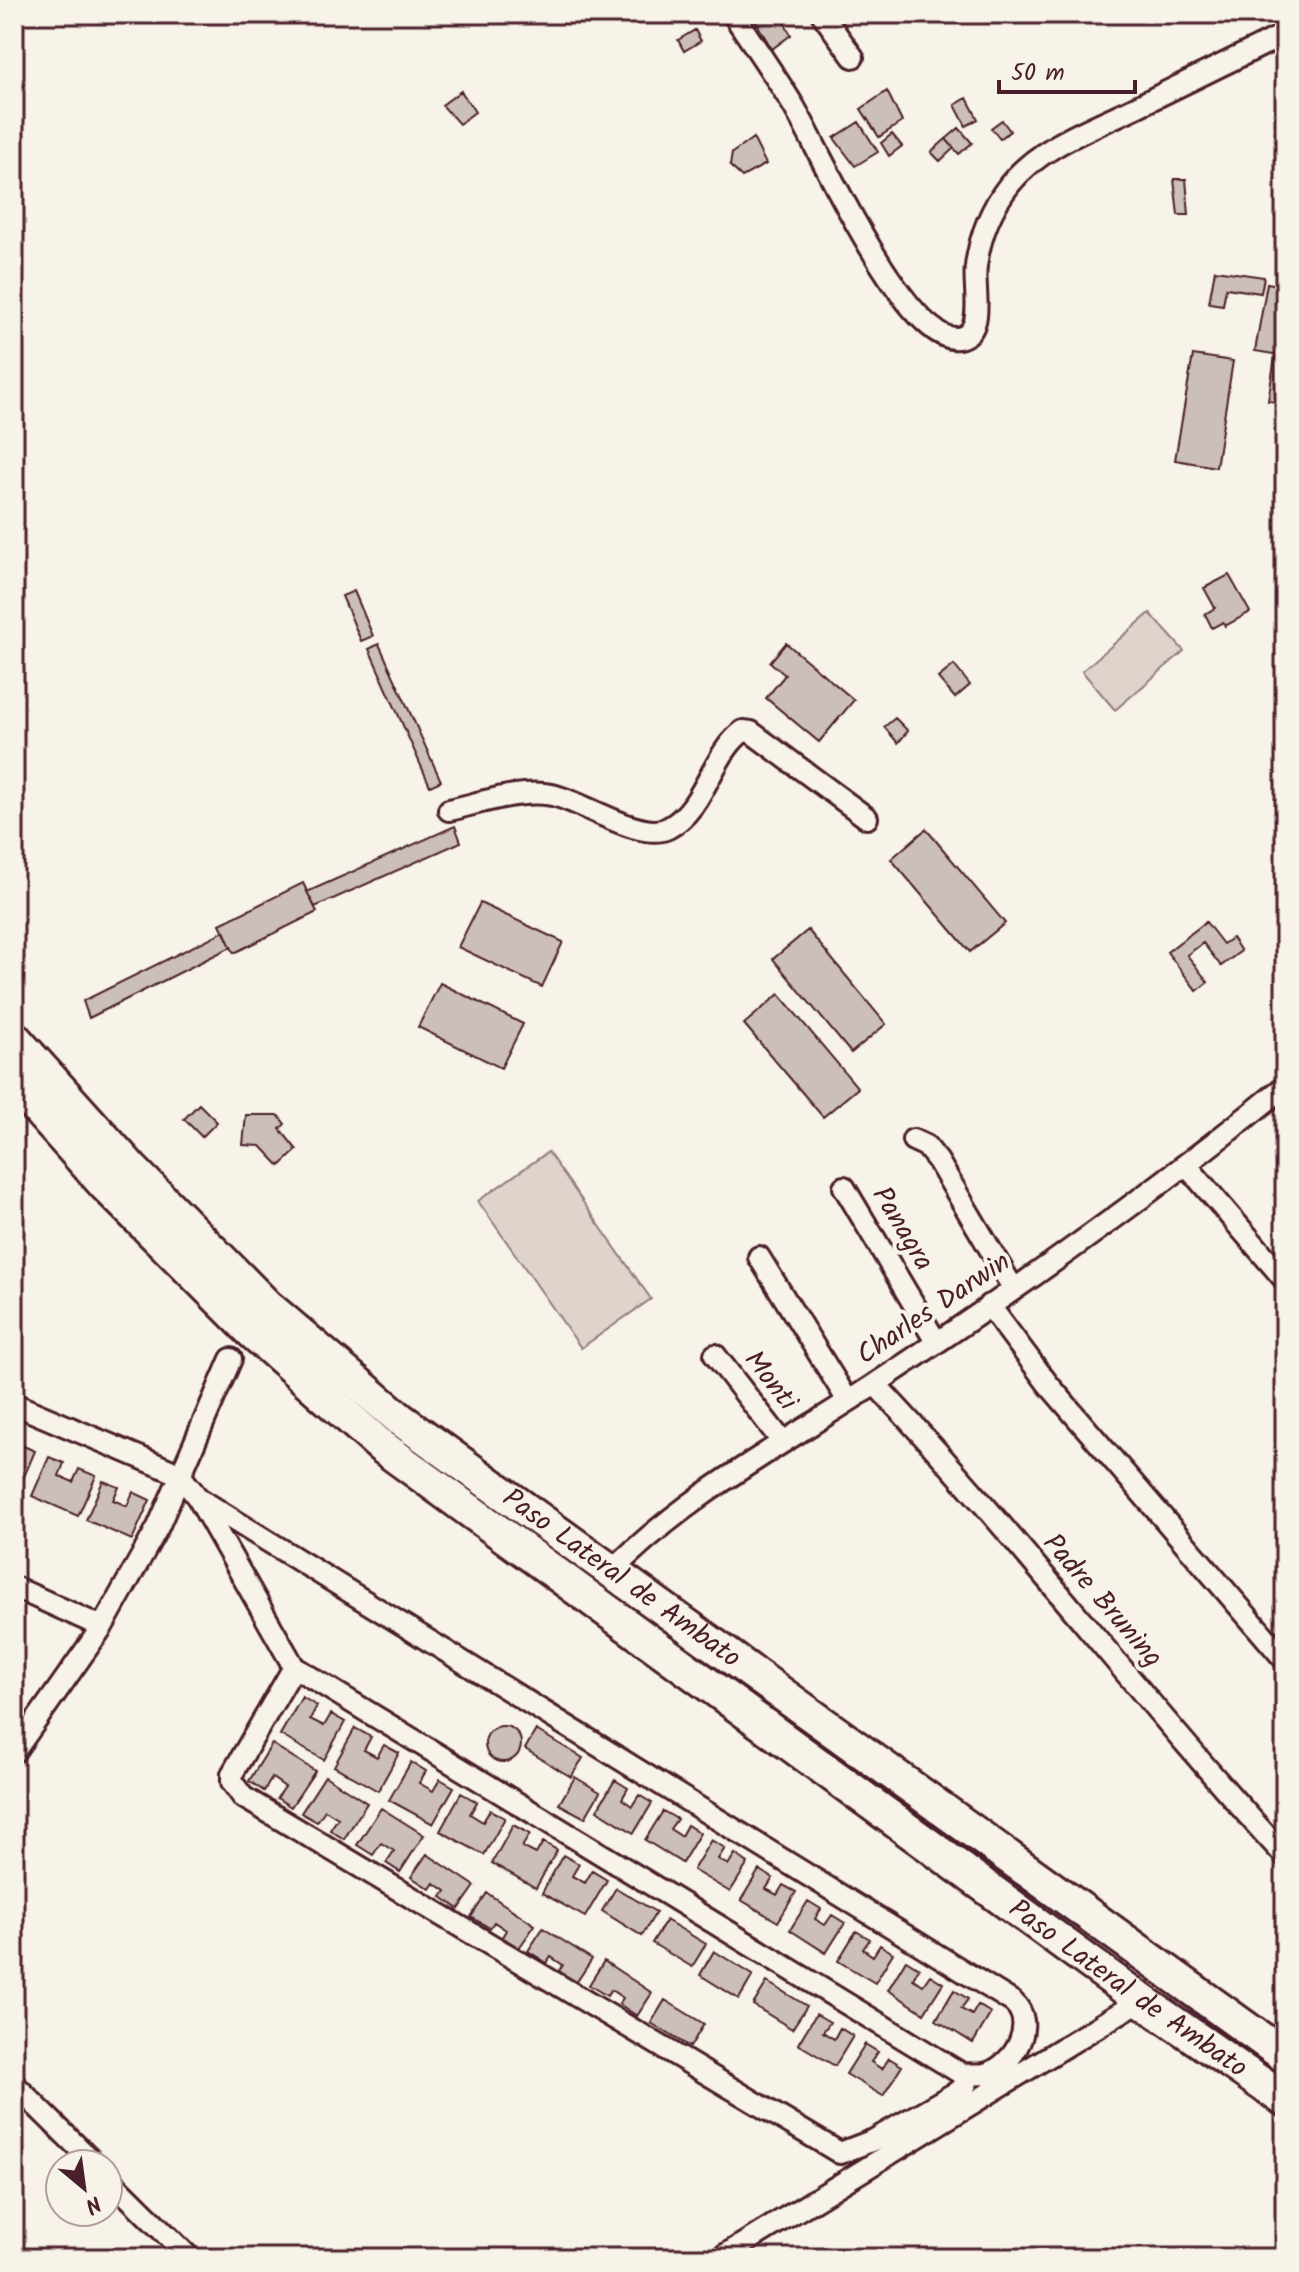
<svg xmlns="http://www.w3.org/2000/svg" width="1299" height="2272" viewBox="0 0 1299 2272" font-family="Kalam,sans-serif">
<rect width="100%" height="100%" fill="#f7f3e8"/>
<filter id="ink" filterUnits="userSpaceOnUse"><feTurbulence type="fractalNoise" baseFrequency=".0125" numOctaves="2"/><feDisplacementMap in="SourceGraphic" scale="16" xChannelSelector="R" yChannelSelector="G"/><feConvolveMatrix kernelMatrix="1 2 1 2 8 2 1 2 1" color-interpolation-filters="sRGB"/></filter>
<g filter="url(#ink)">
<path fill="#ded4cc" stroke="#947a7c" stroke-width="2" d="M 1150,613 L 1184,651 L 1115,710 L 1082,671 Z
M 548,1152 L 651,1299 L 581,1348 L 478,1201 Z"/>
<path fill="#ccbfb9" stroke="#4a1f2b" stroke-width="2" d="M 751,14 L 780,14 L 791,35 L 772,49 Z
M 695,30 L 701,41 L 684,51 L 678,40 Z
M 461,91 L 475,112 L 459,124 L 442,105 Z
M 887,91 L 902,122 L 879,137 L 861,109 Z
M 967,98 L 978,119 L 966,126 L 955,105 Z
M 1002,120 L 1010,131 L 1000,139 L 991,128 Z
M 859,122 L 878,152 L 855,166 L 834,138 Z
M 959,128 L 972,143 L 959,154 L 946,139 Z
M 892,134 L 902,146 L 889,156 L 881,143 Z
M 753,138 L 766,164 L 742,177 L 730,166 L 732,153 Z
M 946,139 L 954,148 L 940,161 L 931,152 Z
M 1174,179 L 1186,179 L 1189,215 L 1178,215 Z
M 1215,270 L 1264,277 L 1261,293 L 1226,288 L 1223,305 L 1209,303 Z
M 1267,283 L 1285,286 L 1285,356 L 1255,351 Z
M 1193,355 L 1233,361 L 1216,467 L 1175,460 Z
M 1275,357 L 1285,359 L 1285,403 L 1268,401 Z
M 1229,575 L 1250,612 L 1225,626 L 1223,622 L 1212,628 L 1205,614 L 1215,608 L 1204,588 Z
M 354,591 L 373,636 L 361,641 L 342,596 Z
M 786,643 L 854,700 L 819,742 L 766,698 L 785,675 L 770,662 Z
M 379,644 L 441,781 L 430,786 L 369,649 Z
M 954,665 L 970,685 L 955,698 L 938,678 Z
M 895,718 L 908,731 L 898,743 L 884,727 Z
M 455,826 L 461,842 L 315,907 L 307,892 Z
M 926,829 L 1005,923 L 970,952 L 891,859 Z
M 303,883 L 317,912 L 234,953 L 220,924 Z
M 480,903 L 563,942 L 542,987 L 458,947 Z
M 1206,922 L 1223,944 L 1232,938 L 1241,951 L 1221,966 L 1203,943 L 1187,955 L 1208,982 L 1197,991 L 1167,952 Z
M 808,930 L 886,1024 L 851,1053 L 773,959 Z
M 224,931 L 231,947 L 89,1018 L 83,1001 Z
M 440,983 L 523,1024 L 501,1068 L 418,1027 Z
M 779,994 L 858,1088 L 823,1117 L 744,1024 Z
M 199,1104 L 217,1122 L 202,1137 L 184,1119 Z
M 246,1115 L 278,1115 L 285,1124 L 280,1129 L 297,1150 L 280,1166 L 261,1146 L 243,1145 Z
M 19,1444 L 35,1451 L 18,1491 L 14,1489 L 14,1455 Z
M 49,1457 L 64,1463 L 59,1476 L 73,1482 L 79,1469 L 96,1476 L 78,1516 L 32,1496 Z
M 103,1481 L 119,1487 L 113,1500 L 127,1506 L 133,1492 L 150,1500 L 132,1540 L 86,1520 Z
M 302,1697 L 317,1706 L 310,1719 L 324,1726 L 331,1714 L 345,1722 L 324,1760 L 280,1735 Z
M485 1744a18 18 0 1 1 36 0a18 18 0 1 1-36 0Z
M 355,1728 L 371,1737 L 364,1750 L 377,1757 L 384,1745 L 399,1753 L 378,1791 L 334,1766 Z
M 536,1730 L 583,1758 L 571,1777 L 525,1749 Z
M 272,1744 L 315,1771 L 291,1807 L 277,1798 L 285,1787 L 272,1778 L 264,1791 L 249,1781 Z
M 411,1762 L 426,1771 L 419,1783 L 433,1791 L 440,1779 L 454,1787 L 433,1824 L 389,1800 Z
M 325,1776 L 367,1803 L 344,1839 L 330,1830 L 338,1818 L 325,1810 L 317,1822 L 301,1813 Z
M 575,1777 L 600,1792 L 585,1818 L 559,1804 Z
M 615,1780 L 628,1788 L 622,1799 L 632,1806 L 639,1795 L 652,1803 L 634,1833 L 597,1810 Z
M 461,1793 L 477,1802 L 470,1814 L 483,1822 L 490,1810 L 505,1818 L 484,1855 L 440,1831 Z
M 381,1808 L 424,1835 L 400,1872 L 386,1863 L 394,1851 L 381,1843 L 373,1855 L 357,1845 Z
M 663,1811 L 677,1819 L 670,1829 L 681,1836 L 687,1825 L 700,1833 L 682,1863 L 645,1840 Z
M 513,1825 L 530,1834 L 522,1847 L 536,1854 L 543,1842 L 557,1850 L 536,1888 L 492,1863 Z
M 711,1840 L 725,1848 L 718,1859 L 728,1865 L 735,1854 L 748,1863 L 730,1892 L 693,1870 Z
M 427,1854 L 475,1886 L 459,1909 L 442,1897 L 446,1891 L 434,1883 L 430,1889 L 411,1877 Z
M 563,1855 L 579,1864 L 572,1876 L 585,1883 L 592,1871 L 607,1880 L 585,1917 L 542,1893 Z
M 759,1870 L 773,1878 L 766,1889 L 777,1895 L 783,1885 L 796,1892 L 778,1922 L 741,1900 Z
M 616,1888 L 656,1912 L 642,1936 L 602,1911 Z
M 487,1893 L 535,1925 L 519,1948 L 502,1937 L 506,1930 L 494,1922 L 490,1928 L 471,1917 Z
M 808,1901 L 821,1909 L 815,1919 L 825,1925 L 832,1915 L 845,1923 L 826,1953 L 790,1930 Z
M 666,1920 L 706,1944 L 692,1967 L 652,1943 Z
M 543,1928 L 592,1959 L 576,1983 L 559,1971 L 563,1965 L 551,1957 L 547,1963 L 528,1951 Z
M 856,1931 L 870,1939 L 863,1949 L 873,1956 L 880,1945 L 893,1953 L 875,1983 L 838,1961 Z
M 714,1951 L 753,1975 L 739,1999 L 700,1975 Z
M 906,1960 L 919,1968 L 913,1979 L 923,1985 L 930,1975 L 943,1983 L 924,2013 L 888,1990 Z
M 604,1961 L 652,1993 L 637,2016 L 619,2004 L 623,1998 L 611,1990 L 607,1996 L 589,1985 Z
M 767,1982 L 807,2006 L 792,2029 L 753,2005 Z
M 954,1990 L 968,1999 L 961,2009 L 972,2015 L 978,2005 L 991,2013 L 973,2043 L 936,2020 Z
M 665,2000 L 704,2024 L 690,2047 L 651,2023 Z
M 816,2014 L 830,2022 L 823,2032 L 834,2039 L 840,2028 L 853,2036 L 835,2066 L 798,2044 Z
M 865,2044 L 878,2052 L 871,2062 L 882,2069 L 889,2058 L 902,2066 L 883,2096 L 846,2074 Z"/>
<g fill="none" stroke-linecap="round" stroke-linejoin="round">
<g stroke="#4a1f2b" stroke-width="26">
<path id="minor" d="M 733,14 C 753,44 774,74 793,105 C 815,140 915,367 966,335 C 984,324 973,285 976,266 C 980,236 991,208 1010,184 C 1041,145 1095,127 1138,106 C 1187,82 1236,58 1285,34
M 822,14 L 853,57
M 449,810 C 481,803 519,789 552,795 C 582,801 641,842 668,828 C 705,809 711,755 743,731 L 751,732 L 867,818
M 913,1140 L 926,1146 L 938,1161 L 1013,1288
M 1187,1166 L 1285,1280
M 844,1187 L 935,1340
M 759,1257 L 848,1401
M 989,1305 L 1048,1384 L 1285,1660
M 715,1355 L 781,1440
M 875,1384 C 1018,1535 1144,1703 1285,1856
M 14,1404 L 179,1474 L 198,1498 L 1013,2002 C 1037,2023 1015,2064 988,2073 C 980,2076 971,2074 962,2074 L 294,1667 L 198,1498
M 610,1573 C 686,1495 782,1445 872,1386 C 1014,1292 1153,1194 1285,1086
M 14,1587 L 102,1627
M 294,1667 L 232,1774 L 232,1782 L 243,1797 L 840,2153 L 874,2140 L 964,2088 L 967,2082 L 962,2074
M 14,1752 L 102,1627 L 158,1527 L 231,1359
M 14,2084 L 95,2164
M 108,2177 L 190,2258
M 720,2258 L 1141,2000"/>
</g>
<g stroke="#4a1f2b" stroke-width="38">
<g id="trunk">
<path id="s1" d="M 14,1038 L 131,1168 L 267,1306 L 400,1419 L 1285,2056"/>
<path id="s2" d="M 14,1083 L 106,1186 L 251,1331 L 381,1446 L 1141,2000 L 1285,2100"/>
</g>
</g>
<use href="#minor" stroke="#f7f3e8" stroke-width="20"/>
<use href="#trunk" stroke="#f7f3e8" stroke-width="32"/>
</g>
</g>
<g text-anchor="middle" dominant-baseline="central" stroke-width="8" stroke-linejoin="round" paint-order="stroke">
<g font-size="28" fill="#4a1f2b" stroke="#f7f3e8">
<text transform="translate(902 1229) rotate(59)">Panagra</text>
<text transform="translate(934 1309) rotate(-34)">Charles Darwin</text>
<text transform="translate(770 1381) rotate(52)">Monti</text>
<text stroke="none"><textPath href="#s1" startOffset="816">Paso Lateral de Ambato</textPath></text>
<text transform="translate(1102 1601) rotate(49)">Padre Bruning</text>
<text stroke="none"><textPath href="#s2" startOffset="1440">Paso Lateral de Ambato</textPath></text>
</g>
</g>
<rect width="1299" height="2272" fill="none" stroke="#f7f3e8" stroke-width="48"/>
<rect x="24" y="24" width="1251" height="2224" fill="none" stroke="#4a1f2b" stroke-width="3" filter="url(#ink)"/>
<g transform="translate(84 2188) rotate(151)"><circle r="38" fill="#f7f3e8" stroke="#b29e9c" stroke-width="2"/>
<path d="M0-6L14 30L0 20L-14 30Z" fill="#4a1f2b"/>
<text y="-12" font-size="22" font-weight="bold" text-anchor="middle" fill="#4a1f2b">N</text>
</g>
<path d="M999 80v12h136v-12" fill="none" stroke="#4a1f2b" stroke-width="4"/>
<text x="1011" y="80" font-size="24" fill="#4a1f2b" stroke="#f7f3e8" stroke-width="6" paint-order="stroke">50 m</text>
</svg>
